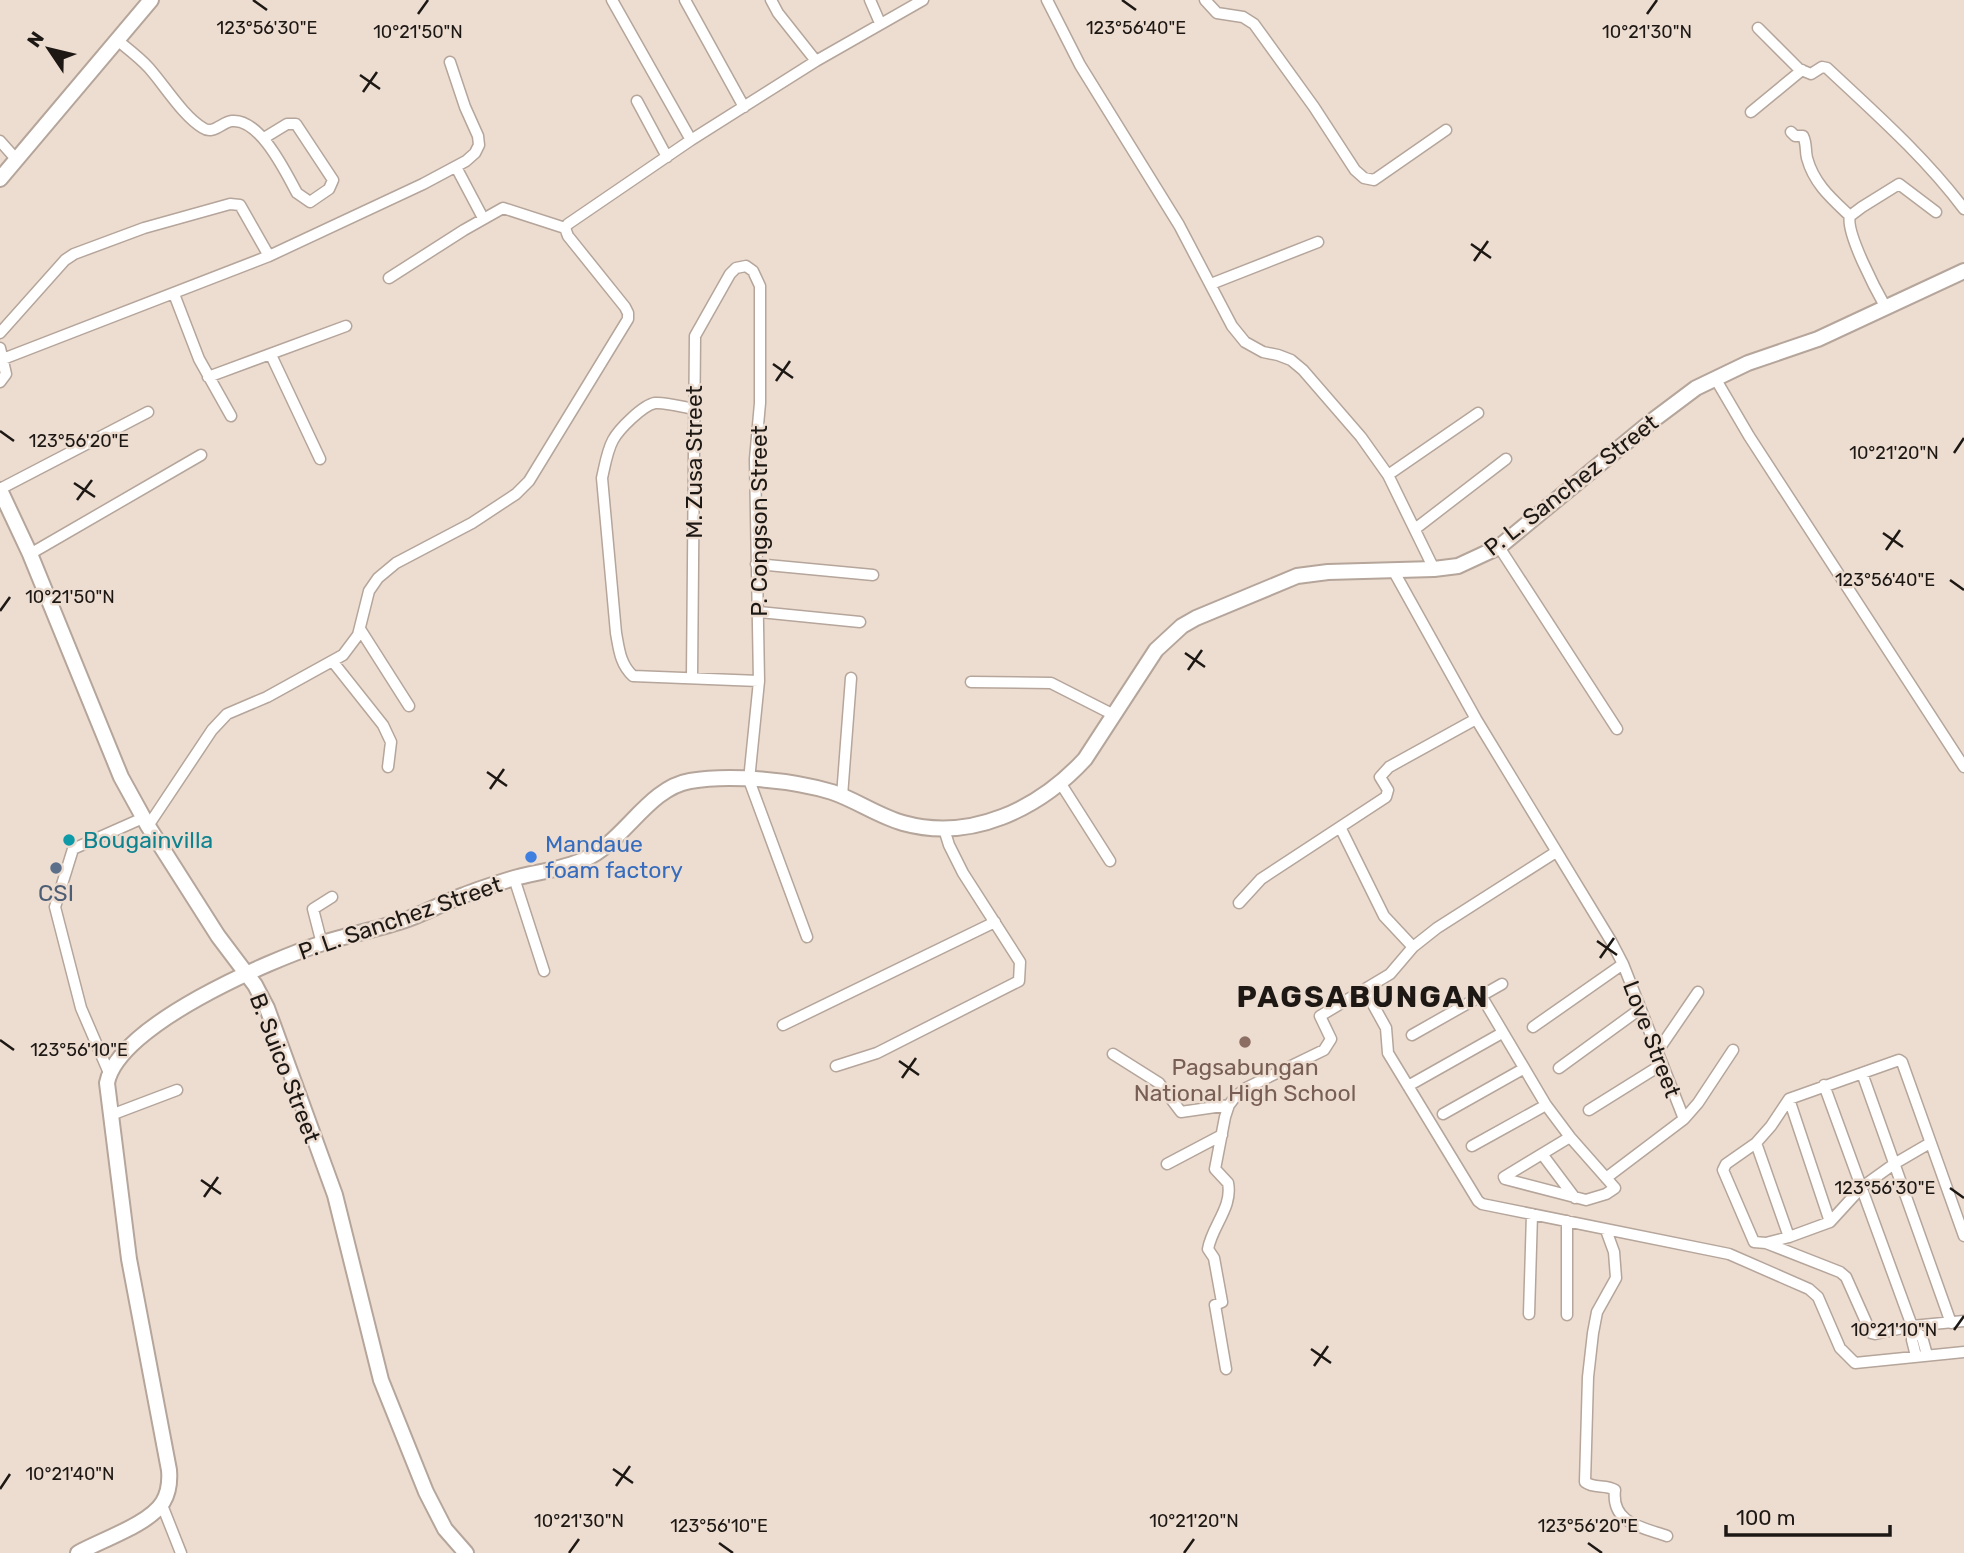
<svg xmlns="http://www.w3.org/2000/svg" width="1964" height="1553" viewBox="0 0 1964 1553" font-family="Rubik,sans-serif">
<rect width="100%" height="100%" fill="#edddd1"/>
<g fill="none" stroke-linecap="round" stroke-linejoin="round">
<g stroke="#b5a59a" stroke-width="13">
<path id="street" d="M 612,0 L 691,140
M 685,0 L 744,107
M 771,0 L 778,13 L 816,61
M 870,0 L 880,23
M 1047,0 L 1080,65 L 1179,225 L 1232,326 L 1245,342 L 1263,352 L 1278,355 L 1291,360 L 1303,370 L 1361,437 L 1388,475 L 1434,569
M 1205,0 L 1217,13 L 1243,17 L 1254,24 L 1314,107 L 1355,170 L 1364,178 L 1374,180 L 1446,130
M 1758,28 L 1799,69 L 1811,74 L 1822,67 L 1827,68 C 1875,113 1924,156 1964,209
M 117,40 C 128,49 140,58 149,68 C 165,86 183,116 203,128 C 213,135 222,122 232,121 C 260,118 286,173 297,193 L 310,202 L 329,189 L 333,180 L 296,124 L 287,124 L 264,138
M 637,101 L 667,157
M 1751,112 L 1802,70
M 1791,132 L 1795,136 L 1803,136 C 1807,144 1805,150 1807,158 C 1814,184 1832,199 1850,216
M 0,141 L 16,159
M 456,167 L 483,218
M 565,228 L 568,224 L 691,140 L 816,61 L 923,0
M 1211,284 L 1318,242
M 174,294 L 199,359 L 231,416
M 1886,308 C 1877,292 1845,232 1850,216 L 1862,207 L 1899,184 L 1936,212
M 0,333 L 65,260 L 74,254 L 144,228 L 230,204 L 240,205 L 269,256
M 0,348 L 6,374 L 0,382
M 271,355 L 320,459
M 3,359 L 269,256 L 423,184 L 466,161 L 475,153 L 479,145 L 478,136 L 465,107 L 450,62
M 208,377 L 346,326
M 1715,378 L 1749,436 L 1964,767
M 694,409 C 682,407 666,402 655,403 C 643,405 619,429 613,440 C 607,451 605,465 602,478 L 616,633 C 619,649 620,664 633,676 L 759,681
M 1388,475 L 1478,413
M 0,489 L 148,412
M 1415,529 L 1506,459
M 1499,547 L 1617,729
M 30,554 L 201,455
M 756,564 L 873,575
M 1393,570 L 1476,719 L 1611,941 L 1623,964 L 1684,1119
M 760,612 L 860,622
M 360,629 L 409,706
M 333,662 L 383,725 L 391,742 L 388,767
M 692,678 L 695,336 L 730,274 L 736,268 L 746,266 L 753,271 L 760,286 L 760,403 L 755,459 L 759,681 L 749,780 L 807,937
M 971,682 L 1051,683 L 1114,715
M 1061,784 L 1110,861
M 842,796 L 851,678
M 148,826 L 212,730 L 227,714 L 267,697 L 343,655 L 358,635 L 369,591 L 378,578 L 396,563 L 472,523 L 516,494 L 529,481 L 628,319 L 628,313 L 625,307 L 568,236 L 565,228 L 503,208 L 464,230 L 389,278
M 1340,827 L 1384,916 L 1413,947
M 514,878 L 544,971
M 1239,903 L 1261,879 L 1386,797 L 1388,790 L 1380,777 L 1389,767 L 1476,719
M 322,944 L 313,909 L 332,897
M 1365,990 L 1386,1028 L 1388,1053 L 1478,1201 L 1482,1204 L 1729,1254 L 1809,1289 L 1818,1297 L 1840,1348 L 1855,1363 L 1964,1352
M 1482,997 L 1546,1105 L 1570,1137 L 1615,1188 L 1606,1194 L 1586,1200 L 1505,1179 L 1504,1177 L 1570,1137
M 783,1025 L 995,922
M 1533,1027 L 1623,964
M 1412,1035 L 1502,984
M 1657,1052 L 1698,992
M 1113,1054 L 1159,1083 L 1181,1112 L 1229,1105
M 836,1066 L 877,1053 L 1019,981 L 1020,962 L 963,873 L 949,845 L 944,829
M 1559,1068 L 1640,1009
M 109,1073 L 81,1008 L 55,907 L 73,849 L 143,818
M 1862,1073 L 1951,1323
M 1824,1085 L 1912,1326 L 1912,1340 L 1916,1356
M 1408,1086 L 1502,1033
M 1789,1099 L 1830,1222
M 1589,1110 L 1661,1065
M 1443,1114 L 1523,1069
M 111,1115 L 177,1090
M 1756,1143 L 1789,1237
M 1930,1143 L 1894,1164 L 1862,1187 L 1830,1222 L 1789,1237 L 1766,1243 L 1754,1242 L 1723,1170 L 1726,1164 L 1756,1143 L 1771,1126 L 1789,1099 L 1899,1060 L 1902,1062 L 1964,1236
M 1472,1146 L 1546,1105
M 1542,1154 L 1575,1198
M 1167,1164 L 1222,1135
M 1606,1178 L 1684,1119 L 1698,1103 L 1733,1050
M 1567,1221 L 1567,1315
M 1606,1230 L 1614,1252 L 1616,1278 L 1597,1312 L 1593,1333 L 1588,1377 L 1585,1482 C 1594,1489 1606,1484 1615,1490 C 1611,1523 1641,1527 1667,1536
M 1766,1243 L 1840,1272 L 1846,1277 L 1871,1333 L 1875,1334 L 1912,1326 L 1964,1321
M 1529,1314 L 1532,1214
M 1914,1330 L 1922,1337 L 1927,1355
M 1226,1369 L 1215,1305 L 1222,1302 L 1214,1258 L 1208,1249 C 1212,1226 1233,1207 1228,1183 L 1215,1169 L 1225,1117 L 1229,1105 L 1235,1097 L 1246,1088 L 1324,1050 L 1331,1039 L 1320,1016 L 1390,974 L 1413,947 L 1437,928 L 1556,852
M 162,1505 L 181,1553"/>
</g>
<g stroke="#b5a59a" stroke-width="18">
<path id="secondary" d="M 0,179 L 151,0
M 0,490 L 30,554 L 121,777 L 148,826 L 218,936 L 255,985 L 267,1008 L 335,1195 L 381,1380 L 426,1492 L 445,1529 L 466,1553
M 78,1553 C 101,1540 150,1524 163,1502 C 169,1492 170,1482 169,1470 L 129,1259 L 107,1083 C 118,1025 270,960 323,943 C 351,934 380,929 408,919 C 427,912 445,902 464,895 C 479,889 495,884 511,879 C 535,872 562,870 585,859 C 624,842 648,788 690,781 C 730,774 793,780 832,792 C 856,800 878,816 903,823 C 971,842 1039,809 1085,759 L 1156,650 L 1182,626 L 1196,618 L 1297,576 L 1328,572 L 1434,569 L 1458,566 L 1499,547 L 1652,421 L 1696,388 L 1748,363 L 1818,339 L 1964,271"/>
</g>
<use href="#street" stroke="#fff" stroke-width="10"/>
<use href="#secondary" stroke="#fff" stroke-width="14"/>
</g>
<path fill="none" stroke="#1d1814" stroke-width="2.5" d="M 253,0 L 267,10M 1122,0 L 1136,10M 418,14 L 428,0M 1647,14 L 1657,0M 360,75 L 380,89M 363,92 L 377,72M 1471,244 L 1491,258M 1474,261 L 1488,241M 773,364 L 793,378M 776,381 L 790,361M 0,431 L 14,441M 1954,453 L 1964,438M 74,483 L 95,497M 77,500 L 92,480M 1883,533 L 1903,547M 1886,550 L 1900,530M 1950,580 L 1964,590M 0,611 L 10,597M 1185,653 L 1205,667M 1188,670 L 1202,650M 487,772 L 507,786M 490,789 L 504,769M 1597,941 L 1617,955M 1600,958 L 1614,938M 0,1040 L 14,1050M 899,1061 L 919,1075M 902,1078 L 916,1058M 201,1180 L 221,1194M 1950,1188 L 1964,1198M 204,1197 L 218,1177M 1954,1330 L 1964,1316M 1311,1349 L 1331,1363M 1314,1366 L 1328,1346M 613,1469 L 633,1483M 616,1486 L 630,1466M 0,1489 L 10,1474M 719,1543 L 733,1553M 1588,1543 L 1602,1553M 569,1553 L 579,1539M 1184,1553 L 1194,1539"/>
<circle fill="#0f9aa8" stroke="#edddd1" stroke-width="2.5" cx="69" cy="840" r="7"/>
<circle fill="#3f7fe0" stroke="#edddd1" stroke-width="2.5" cx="531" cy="857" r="7"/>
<circle fill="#5c6f8a" stroke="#edddd1" stroke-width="2.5" cx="56" cy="868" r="7"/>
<circle fill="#8d6e63" stroke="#edddd1" stroke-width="2.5" cx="1245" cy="1042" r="7"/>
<g text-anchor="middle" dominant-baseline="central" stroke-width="5" stroke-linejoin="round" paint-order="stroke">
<g font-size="23" fill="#1d1814" stroke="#edddd1">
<text transform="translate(694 462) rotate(-90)">M. Zusa Street</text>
<text transform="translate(1571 485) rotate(-38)">P. L. Sanchez Street</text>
<text transform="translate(759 521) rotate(-90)">P. Congson Street</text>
<text transform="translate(400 918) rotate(-19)">P. L. Sanchez Street</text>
<text transform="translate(1652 1039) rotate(69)">Love Street</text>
<text transform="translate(285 1068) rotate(69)">B. Suico Street</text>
</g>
<g font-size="23" fill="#0d838f" stroke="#edddd1" text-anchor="start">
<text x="83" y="840">Bougainvilla</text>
</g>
<g font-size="23" fill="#366cbe" stroke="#edddd1" text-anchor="start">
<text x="545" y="844">Mandaue<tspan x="545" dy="26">foam factory</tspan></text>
</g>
<g font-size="23" fill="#4e5e75" stroke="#edddd1">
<text x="56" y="893">CSI</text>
</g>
<g font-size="23" fill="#785e54" stroke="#edddd1">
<text x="1245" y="1067">Pagsabungan<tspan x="1245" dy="26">National High School</tspan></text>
</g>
<g font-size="30" font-weight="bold" letter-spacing="2" fill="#1d1814" stroke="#edddd1">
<text x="1363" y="997">PAGSABUNGAN</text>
</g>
</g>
<g font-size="18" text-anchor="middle" fill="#1d1814" stroke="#edddd1" stroke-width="5" stroke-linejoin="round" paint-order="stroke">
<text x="1136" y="34">123°56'40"E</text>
<text x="267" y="34">123°56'30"E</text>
<text x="418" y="38">10°21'50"N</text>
<text x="1647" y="38">10°21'30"N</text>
<text x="79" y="447">123°56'20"E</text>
<text x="1894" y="459">10°21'20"N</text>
<text x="1885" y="586">123°56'40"E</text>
<text x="70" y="603">10°21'50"N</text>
<text x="79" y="1056">123°56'10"E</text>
<text x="1885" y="1194">123°56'30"E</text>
<text x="1894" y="1336">10°21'10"N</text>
<text x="70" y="1480">10°21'40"N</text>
<text x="579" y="1527">10°21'30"N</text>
<text x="1194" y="1527">10°21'20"N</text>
<text x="719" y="1532">123°56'10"E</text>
<text x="1588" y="1532">123°56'20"E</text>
</g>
<g transform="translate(49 49) rotate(305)" stroke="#edddd1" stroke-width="5" paint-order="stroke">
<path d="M0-5L12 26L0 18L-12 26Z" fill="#1d1814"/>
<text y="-10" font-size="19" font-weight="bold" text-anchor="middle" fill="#1d1814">N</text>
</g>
<path d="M1726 1525v10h164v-10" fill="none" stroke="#1d1814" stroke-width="3.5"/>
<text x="1736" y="1525" font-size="21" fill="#1d1814" stroke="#edddd1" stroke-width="5" paint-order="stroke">100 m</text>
</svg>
